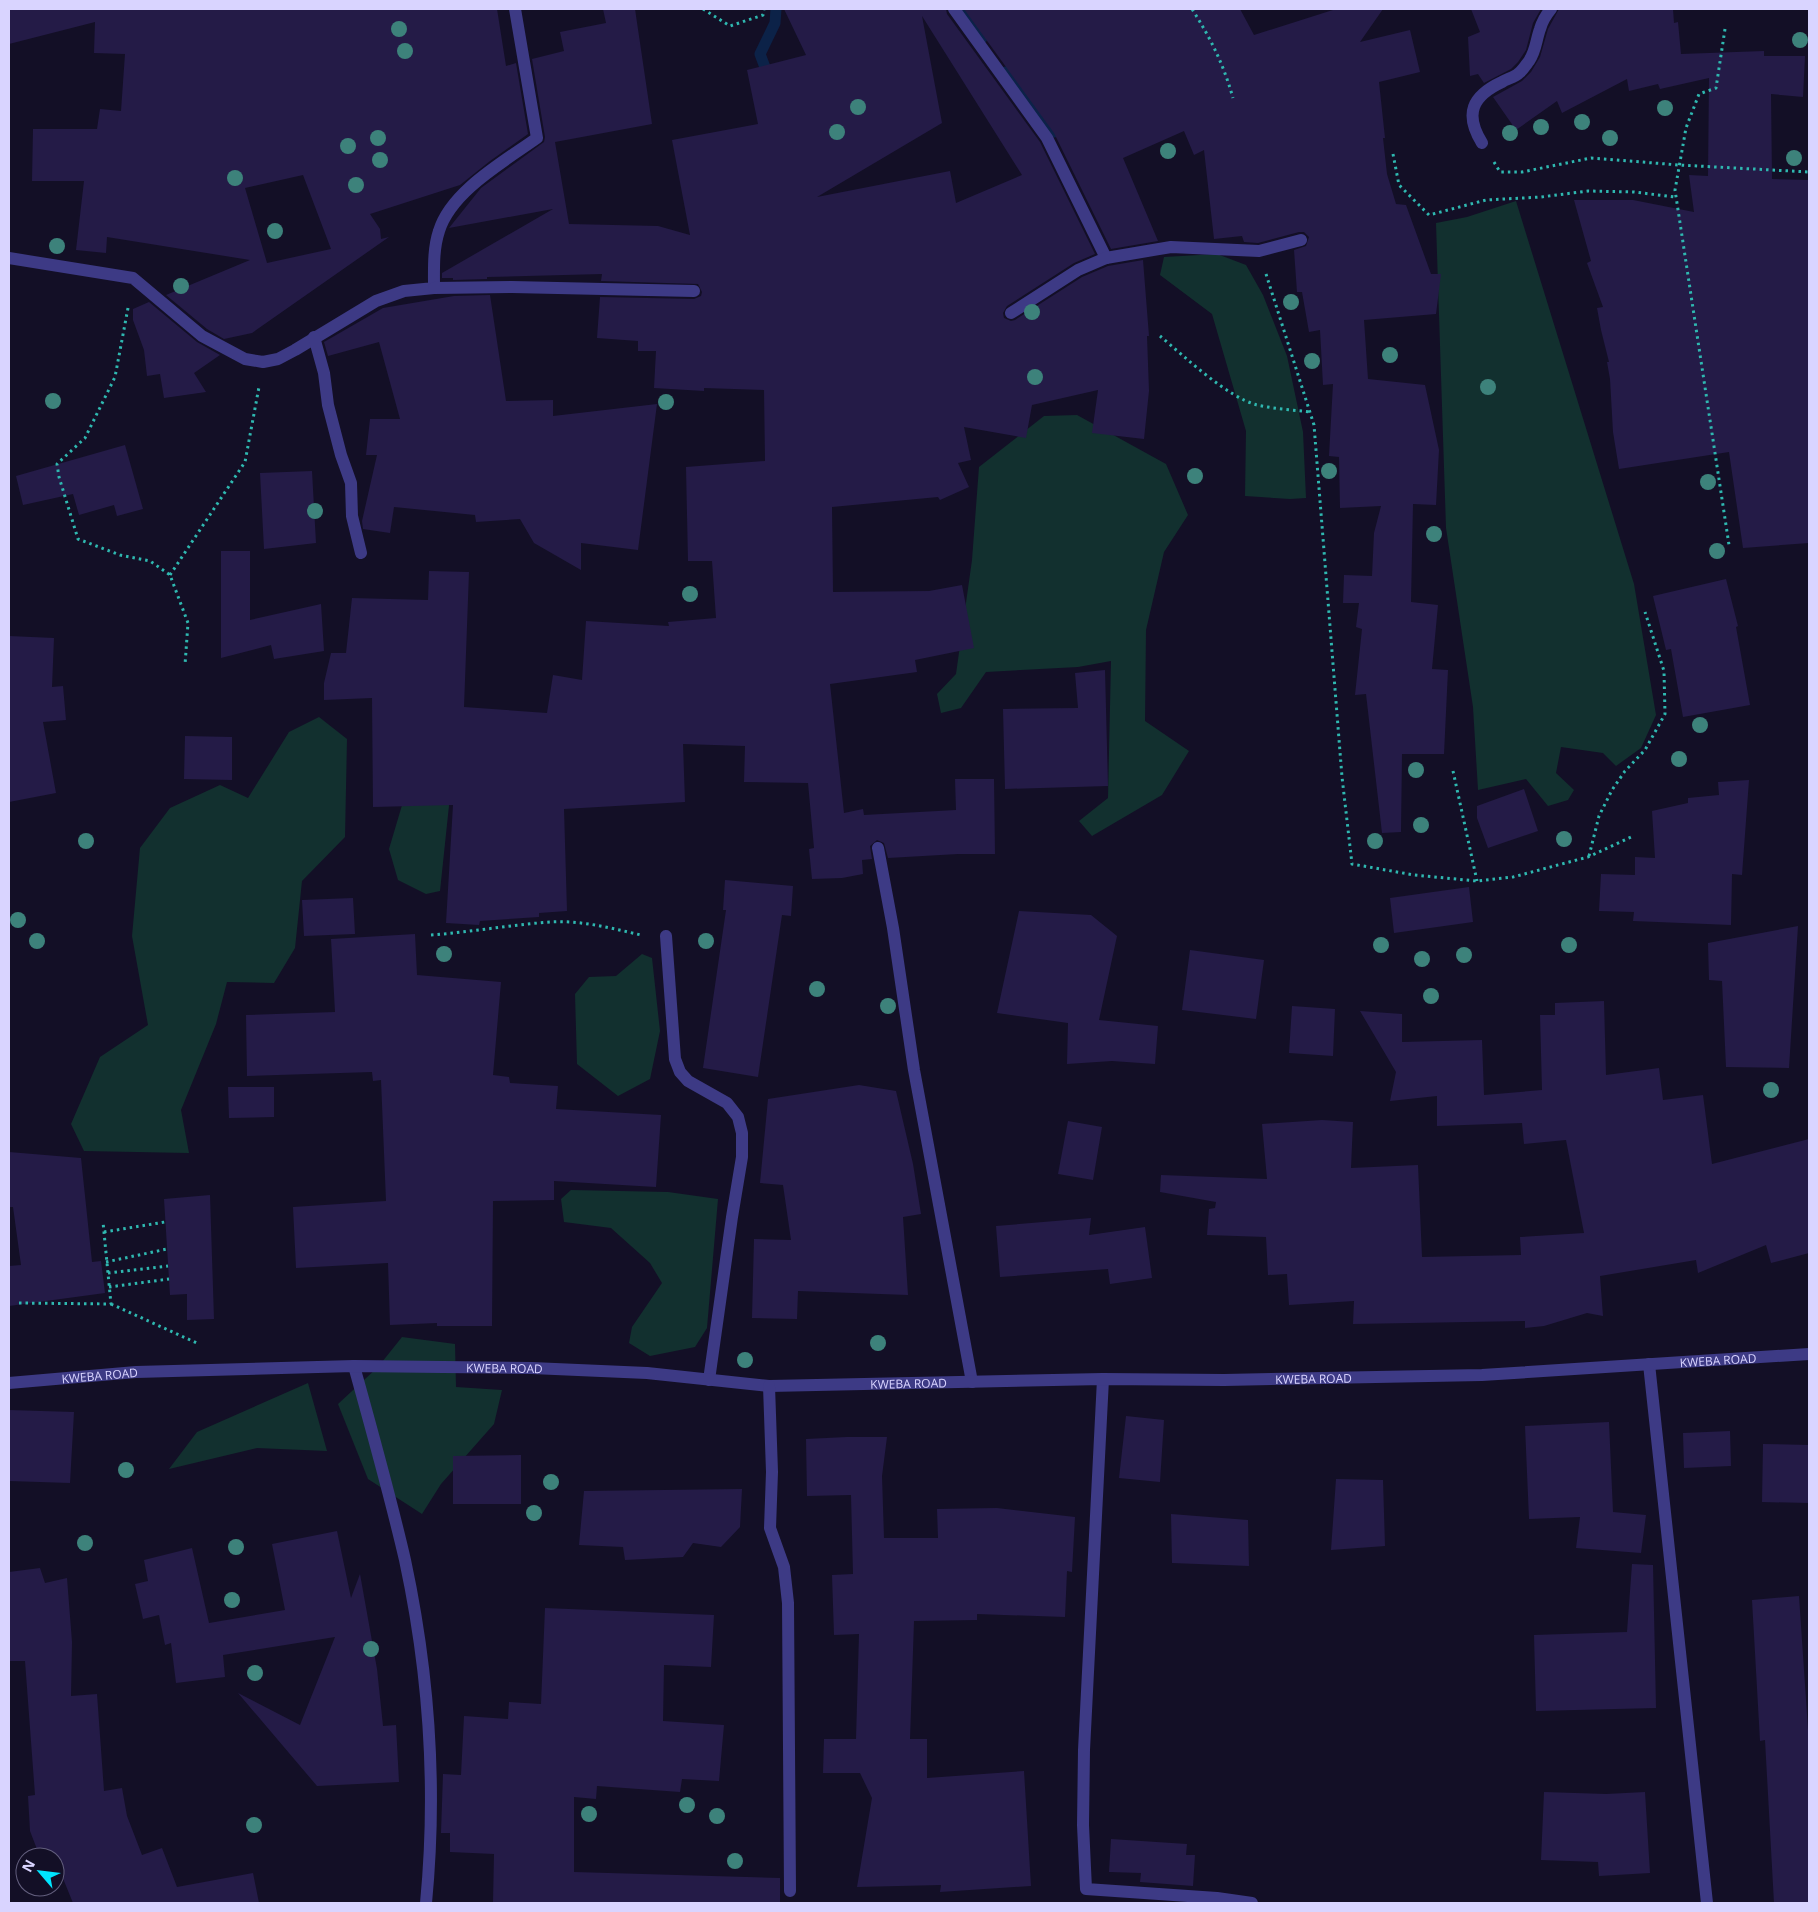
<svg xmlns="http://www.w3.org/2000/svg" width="1818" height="1912" viewBox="0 0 1818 1912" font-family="'Open Sans',sans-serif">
<rect width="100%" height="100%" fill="#130f26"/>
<path fill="#12302f" d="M 1516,201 L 1634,584 L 1656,715 L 1641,748 L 1616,766 L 1603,753 L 1561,747 L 1556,773 L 1574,790 L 1568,800 L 1548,806 L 1526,779 L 1478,790 L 1473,707 L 1446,528 L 1436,223 L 1467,217 Z
M 1217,254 L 1246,265 L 1263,295 L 1287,356 L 1303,432 L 1306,498 L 1290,499 L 1245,496 L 1246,431 L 1212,314 L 1160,275 L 1164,257 Z
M 1077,415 L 1166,464 L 1188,515 L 1164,552 L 1146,630 L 1145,721 L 1189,751 L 1162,795 L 1092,836 L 1079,821 L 1108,798 L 1111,661 L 1078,667 L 986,672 L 961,708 L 941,713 L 937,694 L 956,674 L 972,560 L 979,467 L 1044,416 Z
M 319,717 L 347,739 L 345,837 L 302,881 L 295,948 L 274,983 L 227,982 L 216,1024 L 181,1110 L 189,1153 L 84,1151 L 71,1124 L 100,1057 L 148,1025 L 132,936 L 140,848 L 170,808 L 220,785 L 248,798 L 289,732 Z
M 452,777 L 440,891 L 426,894 L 398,880 L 389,849 L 408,785 Z
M 642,954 L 652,958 L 660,1031 L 650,1079 L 618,1096 L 577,1064 L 575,994 L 589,977 L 616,976 Z
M 571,1190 L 668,1192 L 718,1199 L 707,1328 L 695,1347 L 650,1356 L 629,1343 L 632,1327 L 662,1283 L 650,1263 L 611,1228 L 564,1222 L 561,1199 Z
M 402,1337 L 455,1344 L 456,1387 L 502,1390 L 494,1424 L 441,1484 L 422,1514 L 368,1479 L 338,1404 L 378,1367 Z
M 308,1383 L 327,1451 L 257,1448 L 169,1469 L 197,1432 Z"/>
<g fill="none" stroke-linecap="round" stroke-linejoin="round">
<path stroke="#0c2248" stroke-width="11" d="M 962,9 L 982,38
M 766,70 L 760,54 L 775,23 L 776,9
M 1006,72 L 1054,132"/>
</g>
<path fill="#241b47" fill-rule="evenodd" d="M 9,9 L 497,9 L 506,66 L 516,63 L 528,134 L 490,161 L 460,185 L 370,214 L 380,229 L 381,239 L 389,237 L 252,333 L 224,339 L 207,329 L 166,295 L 250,260 L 107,237 L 106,253 L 76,250 L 84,181 L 32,181 L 33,129 L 97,129 L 100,109 L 121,111 L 125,54 L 94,53 L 95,22 L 9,44 ZM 303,175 L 331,249 L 267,263 L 245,188 Z
M 603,9 L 635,9 L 652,124 L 555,142 L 569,224 L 658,226 L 690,235 L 672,140 L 758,124 L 747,70 L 806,55 L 784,9 L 946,9 L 947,14 L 1040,142 L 1095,254 L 1074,263 L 1007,306 L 1003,313 L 1004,318 L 1011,321 L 1015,320 L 1082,277 L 1108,266 L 1143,260 L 1149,336 L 1147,336 L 1149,391 L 1144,439 L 1092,433 L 1098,390 L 1032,405 L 1026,438 L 964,427 L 971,460 L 958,463 L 969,487 L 940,500 L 938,497 L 832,507 L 833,592 L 929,591 L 962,585 L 974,648 L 915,660 L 917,672 L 830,684 L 844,813 L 863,809 L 864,815 L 956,810 L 955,779 L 994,779 L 995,854 L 958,854 L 888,858 L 884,843 L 877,840 L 870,846 L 872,859 L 862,860 L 863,874 L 842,878 L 812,879 L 809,849 L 814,848 L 808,783 L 744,782 L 745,746 L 683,744 L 685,802 L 564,809 L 567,911 L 539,913 L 539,917 L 480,921 L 479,925 L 446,923 L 453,805 L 373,807 L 372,698 L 324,700 L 324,683 L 331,653 L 346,653 L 352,598 L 428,600 L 429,571 L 469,572 L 464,707 L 547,713 L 553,675 L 582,680 L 586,621 L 669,626 L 668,622 L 716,618 L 712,561 L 688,561 L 686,467 L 765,461 L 764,390 L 704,388 L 704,391 L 654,388 L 656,351 L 638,351 L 638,341 L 597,338 L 600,297 L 694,299 L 701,296 L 702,292 L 698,284 L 601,281 L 602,274 L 487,277 L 487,279 L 453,280 L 453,278 L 442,278 L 442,273 L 553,209 L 449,228 L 481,188 L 544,142 L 545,137 L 532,59 L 564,51 L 560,32 L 606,23 ZM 922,16 L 1022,175 L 956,203 L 950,171 L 817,197 L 942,123 Z
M 964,9 L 1240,9 L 1254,35 L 1336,9 L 1383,9 L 1360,42 L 1410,30 L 1420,72 L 1379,82 L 1385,138 L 1383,138 L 1387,174 L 1396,204 L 1406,205 L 1431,274 L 1441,274 L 1436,314 L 1364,320 L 1368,379 L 1425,385 L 1439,450 L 1436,505 L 1413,504 L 1411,602 L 1438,605 L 1432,669 L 1448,670 L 1444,754 L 1402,754 L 1401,832 L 1382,833 L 1366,694 L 1355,695 L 1362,629 L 1356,627 L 1359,603 L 1343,603 L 1344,575 L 1372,576 L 1374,533 L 1381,506 L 1340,508 L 1339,457 L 1329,456 L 1333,384 L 1323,385 L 1320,330 L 1309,332 L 1302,292 L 1297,292 L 1294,250 L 1306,246 L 1309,237 L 1304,232 L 1299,232 L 1258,243 L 1244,242 L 1242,236 L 1214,239 L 1204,150 L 1194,155 L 1184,131 L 1123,158 L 1158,241 L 1111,249 L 1054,133 Z
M 1471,9 L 1541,9 L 1533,23 L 1526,50 L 1518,62 L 1511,69 L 1484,83 L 1478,74 L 1470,76 L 1468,37 L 1480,32 Z
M 1559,9 L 1673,9 L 1674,23 L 1678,22 L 1681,54 L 1764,51 L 1764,56 L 1805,56 L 1803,97 L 1771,94 L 1772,179 L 1809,180 L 1809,543 L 1743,548 L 1729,452 L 1619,469 L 1613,432 L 1610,379 L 1607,362 L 1609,362 L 1601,330 L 1597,308 L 1603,307 L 1587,263 L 1591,261 L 1574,200 L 1633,200 L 1694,212 L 1689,175 L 1708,176 L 1709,78 L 1660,89 L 1658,84 L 1629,91 L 1627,79 L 1562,113 L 1557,101 L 1516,130 L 1493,97 L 1522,81 L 1531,72 L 1540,57 L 1548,29 Z
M 490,295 L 506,401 L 553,400 L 553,416 L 657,404 L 638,550 L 581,543 L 581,570 L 534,543 L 520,519 L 476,522 L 475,515 L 394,507 L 390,533 L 363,529 L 362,521 L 377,455 L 366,455 L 370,419 L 400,419 L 379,342 L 328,356 L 324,342 L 383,308 L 454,296 Z
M 149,302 L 197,342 L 220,355 L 194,373 L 206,392 L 164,398 L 160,374 L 147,376 L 144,350 L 133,320 L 133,309 Z
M 125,445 L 143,509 L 117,516 L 114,505 L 79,515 L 73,494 L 23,505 L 16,476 Z
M 312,471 L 316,543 L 264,549 L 260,473 Z
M 221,551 L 250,551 L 250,620 L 321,604 L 324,651 L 274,659 L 271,645 L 221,658 Z
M 1726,579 L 1738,626 L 1736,627 L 1750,705 L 1683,717 L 1671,649 L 1666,650 L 1653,596 Z
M 9,636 L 54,638 L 52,687 L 63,686 L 66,720 L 43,722 L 56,793 L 9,802 Z
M 1105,670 L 1108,786 L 1005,789 L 1003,709 L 1078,708 L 1075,673 Z
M 185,736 L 232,737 L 232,780 L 184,779 Z
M 1749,780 L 1742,875 L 1732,874 L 1731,925 L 1633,921 L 1634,912 L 1599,911 L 1601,874 L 1635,875 L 1635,857 L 1655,858 L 1652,811 L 1688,803 L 1688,798 L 1719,795 L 1718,782 Z
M 1524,789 L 1538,831 L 1488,848 L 1477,818 L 1477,806 Z
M 725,880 L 793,886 L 791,916 L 782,915 L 758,1077 L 703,1068 L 726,910 L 723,910 Z
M 1469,887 L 1473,922 L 1394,933 L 1390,898 Z
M 353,898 L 355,934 L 304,936 L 302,900 Z
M 1019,911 L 1091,915 L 1117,936 L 1099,1020 L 1158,1026 L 1155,1064 L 1112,1061 L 1067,1064 L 1068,1023 L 997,1013 Z
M 1798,926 L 1789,1068 L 1726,1067 L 1722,981 L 1709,980 L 1708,943 Z
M 415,934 L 417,975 L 501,982 L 493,1075 L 509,1077 L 510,1083 L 558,1086 L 556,1109 L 661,1115 L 656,1187 L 554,1181 L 554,1200 L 493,1201 L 492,1326 L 437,1326 L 437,1323 L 390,1325 L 388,1263 L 296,1268 L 293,1207 L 386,1201 L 381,1080 L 373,1081 L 372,1072 L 247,1076 L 246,1015 L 335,1012 L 331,939 Z
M 1190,950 L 1264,960 L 1256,1019 L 1182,1010 Z
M 1604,1001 L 1606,1075 L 1659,1068 L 1663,1100 L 1703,1095 L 1712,1164 L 1809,1139 L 1809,1253 L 1771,1263 L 1766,1245 L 1698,1273 L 1696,1260 L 1600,1276 L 1603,1316 L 1587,1313 L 1544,1326 L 1525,1328 L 1525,1321 L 1353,1324 L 1354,1301 L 1289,1305 L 1287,1274 L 1268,1275 L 1266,1237 L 1207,1235 L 1209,1209 L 1215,1208 L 1216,1202 L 1160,1192 L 1161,1175 L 1267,1179 L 1262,1124 L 1322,1120 L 1353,1122 L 1351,1168 L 1418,1165 L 1422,1257 L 1521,1255 L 1520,1237 L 1584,1233 L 1566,1140 L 1524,1144 L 1522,1123 L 1437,1126 L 1437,1096 L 1390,1101 L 1396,1072 L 1360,1011 L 1402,1014 L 1402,1042 L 1482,1040 L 1484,1095 L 1542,1090 L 1540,1015 L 1555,1015 L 1555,1003 Z
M 1292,1006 L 1335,1009 L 1333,1056 L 1289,1053 Z
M 859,1085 L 896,1091 L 913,1164 L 921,1214 L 903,1217 L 908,1295 L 798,1291 L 797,1319 L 752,1318 L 754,1239 L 791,1240 L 783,1185 L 760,1183 L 768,1099 Z
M 228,1087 L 274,1087 L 274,1117 L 229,1118 Z
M 1068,1121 L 1102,1127 L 1093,1180 L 1058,1174 Z
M 9,1152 L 81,1158 L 92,1262 L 101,1261 L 105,1293 L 9,1306 L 9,1266 L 21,1265 L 13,1207 L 9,1207 Z
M 210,1195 L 214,1319 L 187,1320 L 187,1294 L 170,1295 L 164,1199 Z
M 1091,1218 L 1089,1235 L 1145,1227 L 1152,1278 L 1110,1284 L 1108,1269 L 1000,1277 L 996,1226 Z
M 9,1410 L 74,1412 L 70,1483 L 9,1481 Z
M 1126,1416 L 1164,1420 L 1160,1482 L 1119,1478 Z
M 1609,1422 L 1613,1512 L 1646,1515 L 1641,1553 L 1576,1548 L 1580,1517 L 1529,1519 L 1525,1426 Z
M 1730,1431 L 1731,1466 L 1684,1468 L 1683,1433 Z
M 847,1437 L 887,1437 L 882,1476 L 884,1538 L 938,1538 L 937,1509 L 997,1508 L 1075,1517 L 1072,1572 L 1067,1571 L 1065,1617 L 977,1614 L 977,1620 L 914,1621 L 910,1739 L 927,1739 L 927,1778 L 1024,1771 L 1031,1886 L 940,1892 L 941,1885 L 857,1887 L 872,1798 L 860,1773 L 823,1773 L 824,1739 L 856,1739 L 859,1634 L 834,1635 L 832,1575 L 853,1574 L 851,1495 L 807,1496 L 806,1439 Z
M 1763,1444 L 1809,1445 L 1809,1503 L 1762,1502 Z
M 521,1455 L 521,1504 L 453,1504 L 453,1456 Z
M 1336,1479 L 1383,1480 L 1385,1546 L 1331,1550 Z
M 742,1489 L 740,1527 L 721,1547 L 693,1543 L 683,1557 L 625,1560 L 623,1547 L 579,1545 L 584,1491 Z
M 1171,1514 L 1248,1520 L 1249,1566 L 1172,1563 Z
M 337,1531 L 351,1598 L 360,1574 L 377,1669 L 383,1726 L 396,1725 L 399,1782 L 317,1786 L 238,1693 L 300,1725 L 335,1637 L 223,1655 L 225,1677 L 176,1683 L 171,1643 L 165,1645 L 159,1615 L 143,1619 L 135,1584 L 148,1581 L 144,1560 L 192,1548 L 209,1623 L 285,1610 L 272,1544 Z
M 1632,1564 L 1653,1565 L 1656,1708 L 1536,1711 L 1534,1635 L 1627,1632 Z
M 40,1568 L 45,1583 L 67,1578 L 72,1642 L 71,1696 L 97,1694 L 104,1791 L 122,1788 L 127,1816 L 142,1855 L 162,1848 L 177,1887 L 253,1873 L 259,1903 L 73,1903 L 62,1876 L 55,1879 L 55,1857 L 40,1857 L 30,1831 L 28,1796 L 35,1795 L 25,1661 L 9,1661 L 9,1572 Z
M 1799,1596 L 1809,1744 L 1809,1903 L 1774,1903 L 1765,1740 L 1760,1741 L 1752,1600 Z
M 545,1608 L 714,1615 L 711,1667 L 664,1665 L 663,1721 L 724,1725 L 719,1781 L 682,1779 L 680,1792 L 597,1786 L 596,1799 L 574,1797 L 574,1872 L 780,1878 L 780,1903 L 493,1903 L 494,1854 L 450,1852 L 450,1833 L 441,1833 L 443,1774 L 461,1775 L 464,1716 L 508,1719 L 509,1702 L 541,1704 Z
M 1544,1792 L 1606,1794 L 1645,1792 L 1650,1873 L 1599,1876 L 1598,1862 L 1541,1860 Z
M 1111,1839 L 1187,1844 L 1186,1855 L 1195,1855 L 1193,1886 L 1140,1882 L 1141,1873 L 1109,1872 Z"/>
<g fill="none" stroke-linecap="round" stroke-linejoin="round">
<path stroke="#2fb8b0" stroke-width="3" stroke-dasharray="2.5 4" stroke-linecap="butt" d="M 703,9 L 730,26 L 763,15 L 764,9
M 1192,9 C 1211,39 1223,63 1233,98
M 1725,29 L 1716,88 L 1699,94 L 1686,128 L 1675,190 L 1729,545
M 1393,154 L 1399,185 L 1429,215 L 1486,200 L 1541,197 L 1588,191 L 1634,192 L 1675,197
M 1494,162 L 1500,172 L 1522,172 L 1591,158 L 1679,165 L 1809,172
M 1266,274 L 1314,425 L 1342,777 L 1352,864 L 1414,875 L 1477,881 L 1513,877 L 1588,857 L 1631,837
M 128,308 L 115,377 L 85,438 L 57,464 L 59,477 L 78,539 L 120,555 L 150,561 L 170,575 L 188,623 L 185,665
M 1160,336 C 1185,357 1227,397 1257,405 C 1275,409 1294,410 1311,412
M 170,575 L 245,462 L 259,387
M 1453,771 L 1477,881
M 1589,856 L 1599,816 L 1612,790 L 1625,771 L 1645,750 L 1665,714 L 1664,671 L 1645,612
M 431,935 C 471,932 510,925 550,922 C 580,920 611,928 641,935
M 104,1232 L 165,1222
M 106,1262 L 167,1249
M 108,1273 L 168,1266
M 109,1287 L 169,1279
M 19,1303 L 111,1304 L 103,1222
M 111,1304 L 199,1344"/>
<g stroke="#3d3a85" stroke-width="12">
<path d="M 954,9 L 1047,138 L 1106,258"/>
<path d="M 1482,143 C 1464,114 1472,96 1502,82 C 1507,79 1515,77 1519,73 C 1523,70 1526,65 1529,61 C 1536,51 1536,40 1540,29 C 1542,22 1546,15 1551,9"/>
<path d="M 9,258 L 133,278 L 202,336 L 245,359 L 263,362 L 278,359 L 295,350 L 376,301 L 404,291 L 434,288 C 434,269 433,249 439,231 C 451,191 505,161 537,138 L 515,9"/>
<path d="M 434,288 L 512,287 L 694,291"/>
<path d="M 1011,313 L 1078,270 L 1106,258 L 1171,247 L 1259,251 L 1301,240"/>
<path d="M 314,337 L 324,373 L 328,405 L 341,455 L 351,483 L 352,516 L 361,553"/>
<path d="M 878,848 L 893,928 L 914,1070 L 972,1382"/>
<path d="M 666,936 L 675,1059 L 680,1072 L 688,1081 L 727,1103 L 738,1117 L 742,1133 L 742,1157 L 732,1217 L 709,1380"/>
<path d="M 1649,1364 L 1707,1903"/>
<path d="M 354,1366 C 372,1431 390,1495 405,1560 C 429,1672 437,1789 426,1903"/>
<path d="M 1103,1379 L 1084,1750 L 1083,1825 L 1086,1889 L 1217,1898 L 1252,1903"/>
<path id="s1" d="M 9,1383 L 136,1372 L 354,1366 L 532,1368 L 647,1373 L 769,1386 L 1103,1379 L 1224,1380 L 1482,1375 L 1809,1354"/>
<path d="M 769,1386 L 772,1472 L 770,1528 L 784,1567 L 788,1603 L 790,1891"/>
</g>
</g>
<g fill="#3d827b">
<circle cx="399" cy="29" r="8"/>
<circle cx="1800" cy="40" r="8"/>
<circle cx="405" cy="51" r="8"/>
<circle cx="858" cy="107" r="8"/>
<circle cx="1665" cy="108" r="8"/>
<circle cx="1582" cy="122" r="8"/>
<circle cx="1541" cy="127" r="8"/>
<circle cx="837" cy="132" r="8"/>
<circle cx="1510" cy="133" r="8"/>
<circle cx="378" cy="138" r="8"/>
<circle cx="1610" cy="138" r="8"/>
<circle cx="348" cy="146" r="8"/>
<circle cx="1168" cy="151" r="8"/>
<circle cx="1794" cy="158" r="8"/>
<circle cx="380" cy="160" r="8"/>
<circle cx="235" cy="178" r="8"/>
<circle cx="356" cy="185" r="8"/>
<circle cx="275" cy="231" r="8"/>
<circle cx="57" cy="246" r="8"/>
<circle cx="181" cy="286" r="8"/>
<circle cx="1291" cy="302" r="8"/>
<circle cx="1032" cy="312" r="8"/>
<circle cx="1390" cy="355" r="8"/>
<circle cx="1312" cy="361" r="8"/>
<circle cx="1035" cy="377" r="8"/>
<circle cx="1488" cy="387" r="8"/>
<circle cx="53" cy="401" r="8"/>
<circle cx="666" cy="402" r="8"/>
<circle cx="1329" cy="471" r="8"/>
<circle cx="1195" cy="476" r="8"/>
<circle cx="1708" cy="482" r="8"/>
<circle cx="315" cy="511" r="8"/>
<circle cx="1434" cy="534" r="8"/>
<circle cx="1717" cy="551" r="8"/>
<circle cx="690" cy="594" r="8"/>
<circle cx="1700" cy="725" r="8"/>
<circle cx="1679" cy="759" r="8"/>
<circle cx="1416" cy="770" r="8"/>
<circle cx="1421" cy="825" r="8"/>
<circle cx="1564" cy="839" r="8"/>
<circle cx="86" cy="841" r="8"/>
<circle cx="1375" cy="841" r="8"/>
<circle cx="18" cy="920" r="8"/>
<circle cx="37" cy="941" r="8"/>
<circle cx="706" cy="941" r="8"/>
<circle cx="1381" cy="945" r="8"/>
<circle cx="1569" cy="945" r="8"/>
<circle cx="444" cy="954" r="8"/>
<circle cx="1464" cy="955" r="8"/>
<circle cx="1422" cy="959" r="8"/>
<circle cx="817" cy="989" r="8"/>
<circle cx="1431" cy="996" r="8"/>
<circle cx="888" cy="1006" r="8"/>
<circle cx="1771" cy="1090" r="8"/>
<circle cx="878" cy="1343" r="8"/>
<circle cx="745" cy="1360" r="8"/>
<circle cx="126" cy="1470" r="8"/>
<circle cx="551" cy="1482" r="8"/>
<circle cx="534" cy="1513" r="8"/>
<circle cx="85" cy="1543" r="8"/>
<circle cx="236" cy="1547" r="8"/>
<circle cx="232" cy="1600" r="8"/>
<circle cx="371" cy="1649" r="8"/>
<circle cx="255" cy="1673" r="8"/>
<circle cx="687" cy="1805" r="8"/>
<circle cx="589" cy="1814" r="8"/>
<circle cx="717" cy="1816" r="8"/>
<circle cx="254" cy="1825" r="8"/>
<circle cx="735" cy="1861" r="8"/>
</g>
<g text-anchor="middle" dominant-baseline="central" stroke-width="4" stroke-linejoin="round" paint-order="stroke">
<g font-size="12" fill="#d9d4ff" stroke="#130f26">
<text stroke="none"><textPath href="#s1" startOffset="1711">KWEBA ROAD</textPath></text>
<text stroke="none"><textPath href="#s1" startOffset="496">KWEBA ROAD</textPath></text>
<text stroke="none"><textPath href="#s1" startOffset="91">KWEBA ROAD</textPath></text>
<text stroke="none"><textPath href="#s1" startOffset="1306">KWEBA ROAD</textPath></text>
<text stroke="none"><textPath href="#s1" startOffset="901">KWEBA ROAD</textPath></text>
</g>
</g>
<rect width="1818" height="1912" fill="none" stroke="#d9d4ff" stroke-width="20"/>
<g transform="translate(40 1872) rotate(298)"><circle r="24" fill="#130f26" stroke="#625e7d"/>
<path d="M0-4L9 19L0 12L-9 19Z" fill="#00e5ff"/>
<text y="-8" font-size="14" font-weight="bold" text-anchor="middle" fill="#d9d4ff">N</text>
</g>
</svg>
